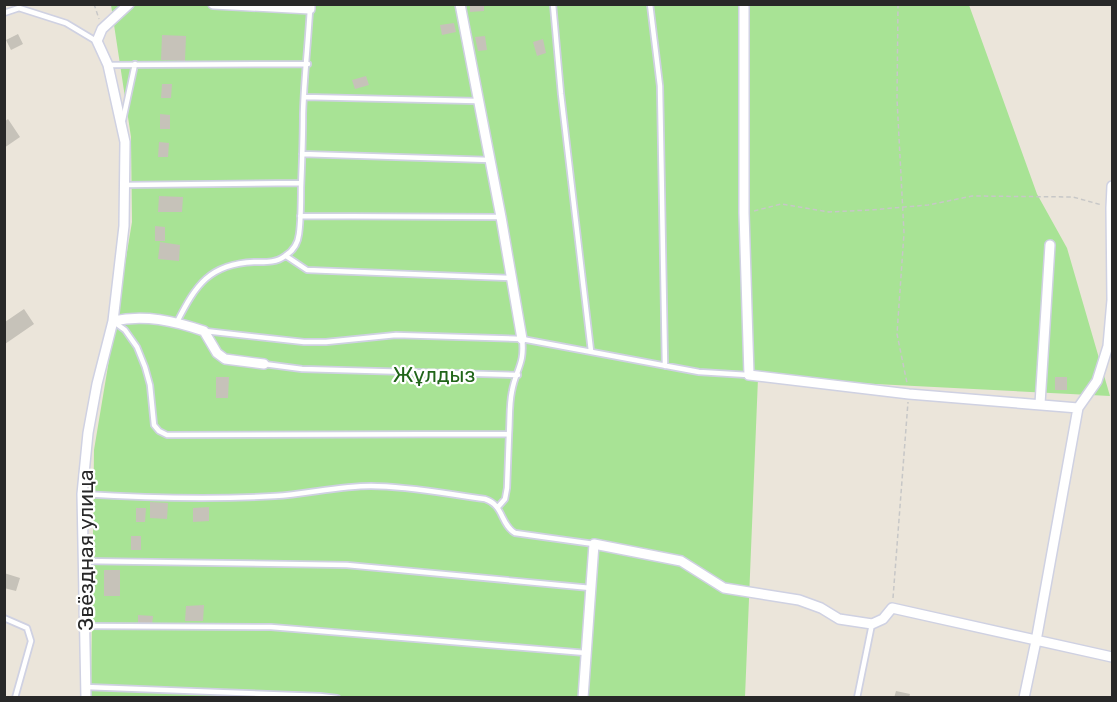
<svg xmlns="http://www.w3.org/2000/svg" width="1117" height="702" viewBox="0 0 1117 702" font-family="Rubik,sans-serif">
<rect width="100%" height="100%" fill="#ebe5da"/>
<path fill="#a8e395" d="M 111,5 L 969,5 L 1037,194 L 1067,248 L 1110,396 L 758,378 L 745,697 L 91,698 L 94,450 L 132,222 L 131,137 Z"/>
<path fill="#c6c2b9" d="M 470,4 L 484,4 L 484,11 L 470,12 Z
M 454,23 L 456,32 L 442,35 L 440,25 Z
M 18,34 L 23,44 L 11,50 L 6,40 Z
M 162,35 L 186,36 L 185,61 L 161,60 Z
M 485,36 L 487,50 L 478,51 L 475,37 Z
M 543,39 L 546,53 L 537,56 L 533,42 Z
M 366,76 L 369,85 L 355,89 L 352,80 Z
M 162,84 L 172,84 L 171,98 L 161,98 Z
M 160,114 L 170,115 L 170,129 L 160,129 Z
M 8,119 L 20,137 L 4,148 L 4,122 Z
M 159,142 L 169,143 L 168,157 L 158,157 Z
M 159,196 L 183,197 L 182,212 L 158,212 Z
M 155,226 L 165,227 L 165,241 L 155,241 Z
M 160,242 L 180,245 L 179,261 L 158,259 Z
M 24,309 L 34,324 L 5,344 L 5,322 Z
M 216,377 L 229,377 L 228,398 L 216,398 Z
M 1055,377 L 1067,377 L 1067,390 L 1055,390 Z
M 150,502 L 168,503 L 167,519 L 150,518 Z
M 209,507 L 209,521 L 193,522 L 193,508 Z
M 136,508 L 146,508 L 145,522 L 136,522 Z
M 131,536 L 141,536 L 141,550 L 131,550 Z
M 104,570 L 120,570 L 120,596 L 104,596 Z
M 4,573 L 20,578 L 16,591 L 4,588 Z
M 204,605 L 203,621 L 185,621 L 186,606 Z
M 138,615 L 153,616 L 152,625 L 138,624 Z
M 896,691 L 910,694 L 909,698 L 894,698 Z"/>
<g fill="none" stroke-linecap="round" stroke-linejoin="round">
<g stroke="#cfd1e2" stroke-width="8">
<path id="lane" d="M 553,4 L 561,94 L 591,351
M 650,4 L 660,86 L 665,366
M 4,13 L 19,8 L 66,23 L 96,41
M 108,65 L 308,64
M 304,97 L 477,101
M 123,120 L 135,64
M 302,154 L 490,160
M 124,185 L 301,183
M 300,216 L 501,217
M 286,256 L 307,270 L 512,278
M 114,322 L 125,330 L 137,347 L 145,367 L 150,385 L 154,425 L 159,431 L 167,435 L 509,434 L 507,488 L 505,499 L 498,507
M 177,322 C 196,285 209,264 254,262 C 265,262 276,263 285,256 C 293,251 298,243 299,234 C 301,219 301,203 301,188 C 302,163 303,139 303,114 C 304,79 308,44 310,9
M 205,331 L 304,342 L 326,342 L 396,335 L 522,339
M 264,364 L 302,369 L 518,375
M 509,434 C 510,420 509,405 512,391 C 516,369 525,364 522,339 L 699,372 L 748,375
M 82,494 C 146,498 211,500 275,496 C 307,494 339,486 371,486 C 408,486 447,494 485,499 C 504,505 500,524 515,533 L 594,544
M 83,561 L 347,565 L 591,588
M 4,618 L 27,628 L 31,641 L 15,698
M 84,626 L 271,627 L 586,653
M 86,687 L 320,696 L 321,698
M 320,696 L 337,698
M 857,698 L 872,624"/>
</g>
<g stroke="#cfd1e2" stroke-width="12">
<path id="street" d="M 213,4 L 310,9 L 310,4
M 460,4 L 501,217 L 522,339
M 744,4 L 744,213 L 749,375 L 909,394 L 1078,408
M 1112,186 L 1111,208 L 1112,300
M 113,321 C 145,314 174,321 204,331 L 217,353 L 225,359 L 264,364
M 1040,404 L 1050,245
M 86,698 L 82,494 L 88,433 L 97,384 L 113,321 L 124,226 L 125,142 L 108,65 L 97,41 L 102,29 L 129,4
M 583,698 L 594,544 L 681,561 L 724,588 L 799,600 L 821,608 L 839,619 L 872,624 L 883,619 L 892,608 L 1112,657
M 1024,698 L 1036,641 L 1078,408 L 1097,381 L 1108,346 L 1112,300"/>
</g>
<path stroke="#c7c7c7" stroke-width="1.5" stroke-dasharray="4.5 3" stroke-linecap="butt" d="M 94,4 L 99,19
M 898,4 L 897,99 L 904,233 L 897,334 L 907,383
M 754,211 L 781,204 L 829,212 L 870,210 L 928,205 L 972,196 L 1073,197 L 1102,205
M 893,598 L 908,402"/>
<use href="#lane" stroke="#fff" stroke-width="4.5"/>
<use href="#street" stroke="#fff" stroke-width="9"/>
</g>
<g text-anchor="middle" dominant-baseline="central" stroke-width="4.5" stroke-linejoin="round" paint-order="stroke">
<g font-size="21" fill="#216519" stroke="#fff">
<text x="434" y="374">Жұлдыз</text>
</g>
<g font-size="21" fill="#282828" stroke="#fff">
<text transform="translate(85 550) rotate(-90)">Звёздная улица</text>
</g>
</g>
<rect width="1117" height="702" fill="none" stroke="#282828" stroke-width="12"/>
</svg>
